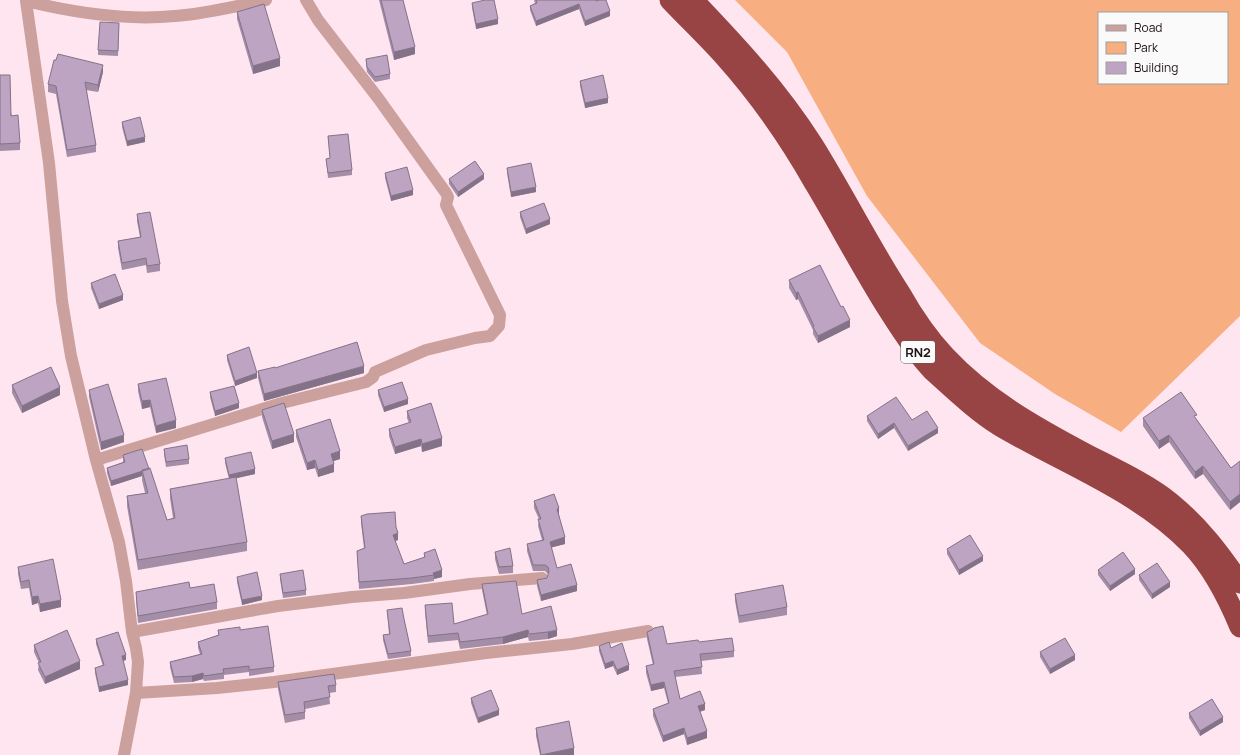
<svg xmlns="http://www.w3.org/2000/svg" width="1240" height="755" viewBox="0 0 1240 755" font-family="Manrope,sans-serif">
<rect width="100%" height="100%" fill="#fee5f0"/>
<path fill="#f7ae81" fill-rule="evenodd" d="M 735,0 L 1240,0 L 1240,316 L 1121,432 L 1055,394 L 980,343 L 867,196 L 787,52 ZM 1099,13 L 1227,13 L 1227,83 L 1099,83 Z"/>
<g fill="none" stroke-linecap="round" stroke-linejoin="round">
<path stroke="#cba09d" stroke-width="12" d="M 96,460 L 282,403 L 366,382 L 373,377 L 375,372 L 426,350 L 475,338 L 490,336 L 499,326 L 500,315 L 446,205 L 448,197 L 446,193 L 378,98 L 318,20 L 306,0
M 132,632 L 278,606 L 352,597 L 404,593 L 470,584 L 542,578
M 136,693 L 217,688 L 274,682 L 486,653 L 572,644 L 648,631
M 124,755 L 136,693 L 138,662 L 136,648 L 132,632 L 126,581 L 119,542 L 96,460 L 71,356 L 62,301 L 49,163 L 26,1 C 75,13 125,21 175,16 C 206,14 236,6 266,0"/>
<path stroke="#984444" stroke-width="21" d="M 670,0 C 688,19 707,37 724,56 C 759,95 789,138 815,184 C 840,226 863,270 889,311 C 901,330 917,355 933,371 C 953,389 977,412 1000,426 C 1064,464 1139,491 1191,545 C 1213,568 1228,598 1240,627
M 693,0 C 737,46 778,90 813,145 C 843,193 869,245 900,293 C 913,316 927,337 945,356 C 985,399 1035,427 1086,454 C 1113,468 1148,484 1171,503 C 1200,527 1219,552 1240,583"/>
</g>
<path fill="#a38da7" d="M 379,0 L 403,0 L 415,54 L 394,60 Z
M 534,0 L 596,0 L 610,16 L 585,26 L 579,9 L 536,26 L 530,10 L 530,6 L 535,3 Z
M 472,3 L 498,24 L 476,29 L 472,8 Z
M 237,12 L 280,66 L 253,74 L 237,19 Z
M 119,23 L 118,56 L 98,55 L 98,50 Z
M 366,59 L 390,74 L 390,79 L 375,82 L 367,72 L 366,64 Z
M 103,72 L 98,92 L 86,90 L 96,145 L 96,152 L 67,157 L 56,94 L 48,92 L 48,84 Z
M 0,75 L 20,143 L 20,150 L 0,151 Z
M 580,81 L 608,103 L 585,108 L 580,86 Z
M 122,122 L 145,142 L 127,146 L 122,127 Z
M 328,136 L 352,170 L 352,175 L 328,178 L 326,159 L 330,158 Z
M 507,168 L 536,192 L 511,197 L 507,173 Z
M 385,173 L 413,195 L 391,201 L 385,178 Z
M 449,179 L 484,179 L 458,197 L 449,184 Z
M 520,212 L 550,224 L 526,234 L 520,217 Z
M 137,214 L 160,264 L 160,271 L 147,273 L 146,265 L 122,270 L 118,248 L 118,241 L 140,237 L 137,221 Z
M 789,280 L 841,307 L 850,327 L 818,343 L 813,334 L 813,330 L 798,299 L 796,300 L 789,288 Z
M 91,283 L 123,300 L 99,309 L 91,288 Z
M 227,355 L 257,378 L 235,386 L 227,360 Z
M 275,368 L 364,373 L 264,401 L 258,378 L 258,371 Z
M 138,384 L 176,428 L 156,433 L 150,407 L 142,409 L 138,391 Z
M 12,385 L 60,395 L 22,413 L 12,393 Z
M 89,390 L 124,442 L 101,450 L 89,397 Z
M 378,390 L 408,404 L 384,412 L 378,395 Z
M 210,392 L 239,408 L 215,416 L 210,397 Z
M 262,410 L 294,442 L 272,449 L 262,417 Z
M 407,411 L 442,446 L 422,452 L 421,446 L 395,454 L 389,436 L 389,429 L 409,423 L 407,418 Z
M 867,416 L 912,420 L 938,433 L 908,451 L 894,428 L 878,439 L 867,421 Z
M 1143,418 L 1197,420 L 1231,468 L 1240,461 L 1240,502 L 1230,510 L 1203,474 L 1195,479 L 1169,442 L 1159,449 L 1143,426 Z
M 296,430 L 340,459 L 333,461 L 334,472 L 318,477 L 315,468 L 307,470 L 296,437 Z
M 164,449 L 189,459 L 189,464 L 166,467 L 164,454 Z
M 123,455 L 149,469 L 167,520 L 173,518 L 170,498 L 170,489 L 229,479 L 225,463 L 225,458 L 255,474 L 236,478 L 247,542 L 247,551 L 138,570 L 127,506 L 127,496 L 145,493 L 142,480 L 142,476 L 111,486 L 107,473 L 107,468 L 123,462 Z
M 534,501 L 559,514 L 559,515 L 565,544 L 551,547 L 557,568 L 577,591 L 541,601 L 537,586 L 537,580 L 547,578 L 548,574 L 545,571 L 533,571 L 527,551 L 527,544 L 542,540 L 538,526 L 539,519 L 534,508 Z
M 361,516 L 396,527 L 398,540 L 395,541 L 404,564 L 424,558 L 424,553 L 442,577 L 434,579 L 434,581 L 412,584 L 359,589 L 357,551 L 364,548 L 361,523 Z
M 947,549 L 983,561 L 959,575 L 947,554 Z
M 495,552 L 513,566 L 513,573 L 499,574 L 495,559 Z
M 18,567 L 61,607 L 40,612 L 38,603 L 32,605 L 29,588 L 21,589 L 18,574 Z
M 1098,570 L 1135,574 L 1110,591 L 1098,575 Z
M 280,574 L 306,590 L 306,595 L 283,598 L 280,579 Z
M 1139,575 L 1170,587 L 1152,599 L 1139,580 Z
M 237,577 L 262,600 L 242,605 L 237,582 Z
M 482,584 L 522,614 L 557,636 L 548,639 L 529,641 L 528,637 L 503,644 L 460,649 L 458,640 L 428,643 L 425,612 L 425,605 L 454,624 L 487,615 L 482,590 Z
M 190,588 L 217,602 L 217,609 L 138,623 L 136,599 L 136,592 Z
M 735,594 L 787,607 L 787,615 L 739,623 L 735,601 Z
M 387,610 L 404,619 L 411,651 L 411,656 L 388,659 L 383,640 L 383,635 L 389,634 Z
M 218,630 L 240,630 L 274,667 L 274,672 L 249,676 L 249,672 L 224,675 L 224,679 L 204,681 L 203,679 L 192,682 L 174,683 L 170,667 L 170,662 L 200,654 L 198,648 L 198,642 L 218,635 Z
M 647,632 L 667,644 L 699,642 L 734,651 L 734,657 L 701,661 L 702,674 L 675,677 L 680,699 L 705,710 L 700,712 L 707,738 L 687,745 L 684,734 L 663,742 L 653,716 L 653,709 L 668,703 L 664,688 L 651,691 L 646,673 L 646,666 L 653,665 L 647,639 Z
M 96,639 L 126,660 L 123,661 L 128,685 L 99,692 L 95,673 L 95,668 L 103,666 L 96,644 Z
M 34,645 L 80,669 L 45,684 L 38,670 L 39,663 L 34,652 Z
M 599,646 L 611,648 L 629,670 L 617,675 L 613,666 L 605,669 L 599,651 Z
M 1040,652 L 1075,660 L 1050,674 L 1040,657 Z
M 278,682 L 336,685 L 336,692 L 329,693 L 330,704 L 305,709 L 305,719 L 285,723 L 278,689 Z
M 471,698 L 499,715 L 478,723 L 471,703 Z
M 1189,713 L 1223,722 L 1200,736 L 1189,718 Z
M 536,728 L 574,755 L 540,755 L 536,736 Z"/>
<path fill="#847388" d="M 579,4 L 579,9 L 536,26 L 536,21 Z
M 610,11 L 610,16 L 585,26 L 585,21 Z
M 498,19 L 498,24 L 476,29 L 476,24 Z
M 415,47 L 415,54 L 394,60 L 394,52 Z
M 280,58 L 280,66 L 253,74 L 253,66 Z
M 103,65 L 103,72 L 98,92 L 98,85 Z
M 608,98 L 608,103 L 585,108 L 585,103 Z
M 145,137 L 145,142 L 127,146 L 127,141 Z
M 484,174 L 484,179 L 458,197 L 458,192 Z
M 536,187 L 536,192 L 511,197 L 511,192 Z
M 413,190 L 413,195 L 391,201 L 391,196 Z
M 550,219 L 550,224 L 526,234 L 526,229 Z
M 798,292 L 798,299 L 796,300 L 796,293 Z
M 123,295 L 123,300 L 99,309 L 99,304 Z
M 850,320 L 850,327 L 818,343 L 818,336 Z
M 364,366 L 364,373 L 264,401 L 264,394 Z
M 257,373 L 257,378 L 235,386 L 235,381 Z
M 60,387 L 60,395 L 22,413 L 22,406 Z
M 408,399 L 408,404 L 384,412 L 384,407 Z
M 150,400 L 150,407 L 142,409 L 142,401 Z
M 239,403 L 239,408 L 215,416 L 215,411 Z
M 176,420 L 176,428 L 156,433 L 156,426 Z
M 894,423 L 894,428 L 878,439 L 878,434 Z
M 938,428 L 938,433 L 908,451 L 908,446 Z
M 294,434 L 294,442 L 272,449 L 272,441 Z
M 124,435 L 124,442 L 101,450 L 101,442 Z
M 1169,435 L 1169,442 L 1159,449 L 1159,441 Z
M 442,438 L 442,446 L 422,452 L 422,444 Z
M 421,439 L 421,446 L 395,454 L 395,447 Z
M 340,451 L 340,459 L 331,462 L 331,454 Z
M 315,460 L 315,468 L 307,470 L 307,463 Z
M 334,464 L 334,472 L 318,477 L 318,470 Z
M 1203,466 L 1203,474 L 1195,479 L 1195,472 Z
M 255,469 L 255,474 L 229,480 L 229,475 Z
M 142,471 L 142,476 L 111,486 L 111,481 Z
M 1240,494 L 1240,502 L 1230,510 L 1230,502 Z
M 559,508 L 559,514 L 557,515 L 557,509 Z
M 398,533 L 398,540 L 393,542 L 393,535 Z
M 565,537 L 565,544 L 550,548 L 550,542 Z
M 983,556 L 983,561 L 959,575 L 959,570 Z
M 1135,569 L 1135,574 L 1110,591 L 1110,586 Z
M 442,570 L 442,577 L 434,579 L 433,573 Z
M 1170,582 L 1170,587 L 1152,599 L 1152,594 Z
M 577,585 L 577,591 L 541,601 L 541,595 Z
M 38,596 L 38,603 L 32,605 L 32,597 Z
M 262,596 L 262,600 L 242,605 L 242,600 Z
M 61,600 L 61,607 L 40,612 L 40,604 Z
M 528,630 L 528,637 L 503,644 L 503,637 Z
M 557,630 L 557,636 L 548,639 L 548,632 Z
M 126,655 L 126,660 L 122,661 L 122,656 Z
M 1075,655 L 1075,660 L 1050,674 L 1050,669 Z
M 80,661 L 80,669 L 45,684 L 45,677 Z
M 613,661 L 613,666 L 605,669 L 605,664 Z
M 629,665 L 629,670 L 617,675 L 617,670 Z
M 203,673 L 203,679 L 192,682 L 192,676 Z
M 128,680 L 128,685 L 99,692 L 99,687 Z
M 664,682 L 664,688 L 651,691 L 651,685 Z
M 705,704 L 705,710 L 698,712 L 698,706 Z
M 499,710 L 499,715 L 478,723 L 478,718 Z
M 1223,717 L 1223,722 L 1200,736 L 1200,731 Z
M 684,728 L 684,734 L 663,742 L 663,736 Z
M 707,731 L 707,738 L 687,745 L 687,738 Z
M 574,748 L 574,755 L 542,755 Z"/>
<path fill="#bda4c2" stroke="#847388" d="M 381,0 L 403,0 L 415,47 L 394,52 Z
M 485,0 L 494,0 L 498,19 L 476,24 L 472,3 Z
M 536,0 L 596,0 L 596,1 L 600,0 L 606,0 L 610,11 L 585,21 L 579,4 L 536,21 L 530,6 L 537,3 Z
M 264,4 L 280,58 L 253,66 L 237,12 Z
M 100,22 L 119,23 L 118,51 L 98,50 Z
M 58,54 L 103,65 L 98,85 L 85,82 L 96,145 L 67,150 L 56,86 L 48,84 L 54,60 L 56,60 Z
M 387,55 L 390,74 L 375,77 L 367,67 L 366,59 Z
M 0,75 L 10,75 L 11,116 L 18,115 L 20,143 L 0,144 Z
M 603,75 L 608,98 L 585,103 L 580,81 Z
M 140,117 L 145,137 L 127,141 L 122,122 Z
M 348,134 L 352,170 L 328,173 L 326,159 L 330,158 L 328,136 Z
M 475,161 L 484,174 L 458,192 L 449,179 Z
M 531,163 L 536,187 L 511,192 L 507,168 Z
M 407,167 L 413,190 L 391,196 L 385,173 Z
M 544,203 L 550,219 L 526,229 L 520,212 Z
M 150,212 L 160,264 L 147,266 L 146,258 L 122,263 L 118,241 L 141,237 L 137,214 Z
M 820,265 L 841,307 L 843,306 L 850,320 L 818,336 L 813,327 L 814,326 L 798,292 L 796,293 L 789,280 Z
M 115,274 L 123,295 L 99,304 L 91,283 Z
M 357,342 L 364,366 L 264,394 L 258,371 L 275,367 L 275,368 Z
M 249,347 L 257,373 L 235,381 L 227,355 Z
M 51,367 L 60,387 L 22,406 L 12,385 Z
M 166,378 L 176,420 L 156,426 L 150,400 L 142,401 L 138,384 Z
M 402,382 L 408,399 L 384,407 L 378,390 Z
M 108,384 L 124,435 L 101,442 L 89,390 Z
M 234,386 L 239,403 L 215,411 L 210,392 Z
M 1181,392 L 1197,415 L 1194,416 L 1231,468 L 1240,461 L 1240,494 L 1230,502 L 1203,466 L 1195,472 L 1169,435 L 1159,441 L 1143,418 Z
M 896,397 L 912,420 L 927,411 L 938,428 L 908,446 L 894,423 L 878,434 L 867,416 Z
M 284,403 L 294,434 L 272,441 L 262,410 Z
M 431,403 L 442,438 L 422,444 L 421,439 L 395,447 L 389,429 L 411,422 L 407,411 Z
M 330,419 L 340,451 L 331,454 L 334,464 L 318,470 L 315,460 L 307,463 L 296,430 Z
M 187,445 L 189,459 L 166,462 L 164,449 Z
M 142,449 L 149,469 L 111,481 L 107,468 L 125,462 L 123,455 Z
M 251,452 L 255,469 L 229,475 L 225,458 Z
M 150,468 L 167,520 L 175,518 L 170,489 L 236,477 L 247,542 L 138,560 L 127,496 L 148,493 L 142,470 Z
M 554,494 L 559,508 L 557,509 L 565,537 L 550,542 L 557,568 L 571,564 L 577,585 L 541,595 L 537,580 L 547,578 L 549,571 L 548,567 L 545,565 L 533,565 L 527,544 L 544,540 L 538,519 L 541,519 L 534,501 Z
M 395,512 L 396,527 L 398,533 L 393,535 L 404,564 L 425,557 L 424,553 L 435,549 L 442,570 L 433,573 L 434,575 L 412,578 L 359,582 L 357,551 L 365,548 L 361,516 L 367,514 Z
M 970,535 L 983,556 L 959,570 L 947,549 Z
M 510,548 L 513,566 L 499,567 L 495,552 Z
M 1123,552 L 1135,569 L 1110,586 L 1098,570 Z
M 53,559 L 61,600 L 40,604 L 38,596 L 32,597 L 29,580 L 21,582 L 18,567 Z
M 1157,563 L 1170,582 L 1152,594 L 1139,575 Z
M 303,570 L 306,590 L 283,593 L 280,574 Z
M 257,572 L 262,596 L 242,600 L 237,577 Z
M 516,581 L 522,614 L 551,606 L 557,630 L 548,632 L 529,634 L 528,630 L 503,637 L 460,642 L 458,633 L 428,636 L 425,605 L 452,603 L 454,624 L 488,614 L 482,584 Z
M 189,582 L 190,588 L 214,584 L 217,602 L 138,616 L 136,592 Z
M 783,585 L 787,607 L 739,616 L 735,594 Z
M 402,608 L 404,619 L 411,651 L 388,654 L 383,635 L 390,634 L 387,610 Z
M 268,626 L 274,667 L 249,670 L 249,666 L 223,669 L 224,673 L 204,676 L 203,673 L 192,676 L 174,677 L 170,662 L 202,654 L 198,642 L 219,635 L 218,630 L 240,627 L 240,630 Z
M 663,626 L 667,644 L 698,640 L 699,642 L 732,638 L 734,651 L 700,654 L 702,667 L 674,671 L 680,699 L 700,691 L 705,704 L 698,706 L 707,731 L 687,738 L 684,728 L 663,736 L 653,709 L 669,703 L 664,682 L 651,685 L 646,666 L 654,664 L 647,632 L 652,630 L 654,628 Z
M 67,630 L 80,661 L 45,677 L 38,663 L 41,662 L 34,645 Z
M 118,632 L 126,655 L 122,656 L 128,680 L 99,687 L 95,668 L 104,665 L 96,639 Z
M 1065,638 L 1075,655 L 1050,669 L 1040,652 Z
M 609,642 L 611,648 L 622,643 L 629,665 L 617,670 L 613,661 L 605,664 L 599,646 Z
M 334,674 L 336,685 L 328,686 L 330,697 L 304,702 L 305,712 L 285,715 L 278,682 Z
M 491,690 L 499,710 L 478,718 L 471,698 Z
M 1212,699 L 1223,717 L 1200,731 L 1189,713 Z
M 569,721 L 574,748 L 541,755 L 536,728 Z"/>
<g text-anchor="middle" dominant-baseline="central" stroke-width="3.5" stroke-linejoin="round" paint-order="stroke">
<rect fill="#fafafa" stroke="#61575b" stroke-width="1" x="901" y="341" width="34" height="22" rx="3"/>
<g font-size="13" font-weight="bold" fill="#1f1117">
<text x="918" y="352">RN2</text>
</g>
</g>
<rect x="1098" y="12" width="130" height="72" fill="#fafafa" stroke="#a29d9f"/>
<rect x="1106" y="25" width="20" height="6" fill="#cba09d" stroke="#a29d9f"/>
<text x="1134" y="32" font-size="12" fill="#1f1117">Road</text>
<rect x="1106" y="42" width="20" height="12" fill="#f7ae81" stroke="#a29d9f"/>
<text x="1134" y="52" font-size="12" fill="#1f1117">Park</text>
<rect x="1106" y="62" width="20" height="12" fill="#bda4c2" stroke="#a29d9f"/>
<text x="1134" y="72" font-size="12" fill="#1f1117">Building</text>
</svg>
